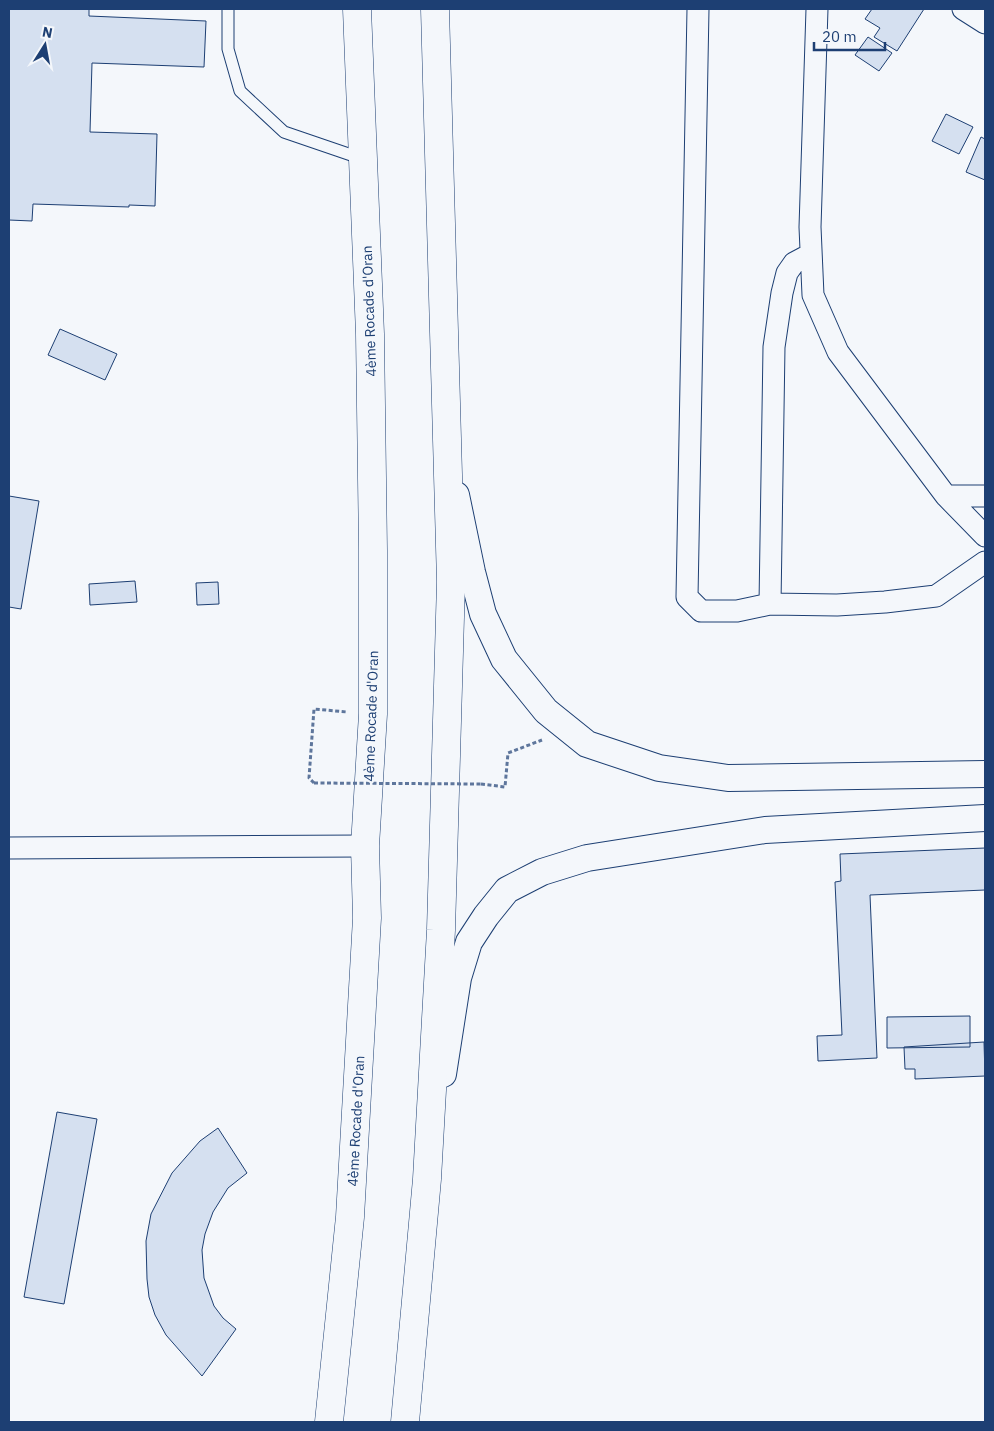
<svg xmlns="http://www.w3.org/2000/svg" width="994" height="1431" viewBox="0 0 994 1431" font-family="'IBM Plex Sans',sans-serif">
<rect width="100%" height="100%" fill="#f4f7fb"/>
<path fill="#d5e0f0" stroke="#1d3f73" d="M 9,9 L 89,9 L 89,16 L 206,21 L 204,67 L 92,63 L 90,132 L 157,134 L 155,206 L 129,205 L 129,207 L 33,204 L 32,221 L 9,220 Z
M 872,9 L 924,9 L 897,51 L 874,37 L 880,28 L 865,19 Z
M 868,37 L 892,53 L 879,71 L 855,55 Z
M 946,114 L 973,127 L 959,154 L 932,141 Z
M 981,137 L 985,139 L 985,180 L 966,172 Z
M 60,329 L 117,354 L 105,380 L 48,355 Z
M 9,496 L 39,501 L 21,609 L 9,607 Z
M 135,581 L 137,602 L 90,605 L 89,584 Z
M 218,582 L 219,604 L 197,605 L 196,583 Z
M 985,848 L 985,890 L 870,895 L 877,1058 L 818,1061 L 817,1036 L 842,1035 L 835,882 L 841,881 L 840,854 Z
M 970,1016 L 970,1047 L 887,1048 L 887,1017 Z
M 984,1042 L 985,1076 L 915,1079 L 915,1069 L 905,1069 L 904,1047 Z
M 57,1112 L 97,1119 L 64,1304 L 24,1297 Z
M 218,1128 L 247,1173 L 228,1188 L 213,1212 L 205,1234 L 202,1250 L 204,1278 L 214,1306 L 223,1318 L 236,1329 L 202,1376 L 166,1335 L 155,1315 L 149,1297 L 147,1279 L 146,1241 L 151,1214 L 172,1173 L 200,1141 Z"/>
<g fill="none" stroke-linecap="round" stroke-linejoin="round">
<g stroke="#1d3f73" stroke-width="13">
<path id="service" d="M 228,9 L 228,49 L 240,91 L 284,132 L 363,159"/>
</g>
<g stroke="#1d3f73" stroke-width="23">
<path id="minor" d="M 698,9 L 687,597 L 701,611 L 737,611 L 770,604 L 837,605 L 885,602 L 936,596 L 985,562
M 817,9 L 810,227 L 813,295 L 838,352 L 946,496 L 985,536
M 963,9 L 985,23
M 946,496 L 985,496
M 770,604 L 774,347 L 782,293 L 787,273 L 794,263 L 811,254
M 9,848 L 365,846"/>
</g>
<g stroke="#1d3f73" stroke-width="28">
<path id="tertiary" d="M 456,495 L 472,572 L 483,614 L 504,659 L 546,711 L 587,744 L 659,768 L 728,778 L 985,774
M 443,1074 L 458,978 L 469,942 L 486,916 L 507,890 L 542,872 L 587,858 L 765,830 L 985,818"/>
</g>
<g stroke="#1d3f73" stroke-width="29">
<path id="motorway" d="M 329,1422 L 350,1217 L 367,918 L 365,846 L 373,714 L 373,550 L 370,334 L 357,9
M 405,1422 L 427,1179 L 441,930 L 451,582 L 435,9"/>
</g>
<path stroke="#5e769c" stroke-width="3" stroke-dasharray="4 2.5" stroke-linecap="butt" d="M 314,783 L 309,778 L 314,709 L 347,712
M 481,784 L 505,787 L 508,753 L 542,740"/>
<use href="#service" stroke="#f4f7fb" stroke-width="11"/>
<use href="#minor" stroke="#f4f7fb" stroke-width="21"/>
<use href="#tertiary" stroke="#f4f7fb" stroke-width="26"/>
<use href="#motorway" stroke="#f4f7fb" stroke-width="28"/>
<path stroke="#5e769c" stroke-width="3" stroke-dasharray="4 2.5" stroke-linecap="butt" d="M 314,783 L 481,784"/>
</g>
<g text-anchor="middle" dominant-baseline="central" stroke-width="4" stroke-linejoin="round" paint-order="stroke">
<g font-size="14" fill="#1d3f73" stroke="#f4f7fb">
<text transform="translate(369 311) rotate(-92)">4ème Rocade d'Oran</text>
<text transform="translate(371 716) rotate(-88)">4ème Rocade d'Oran</text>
<text transform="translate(356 1121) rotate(-87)">4ème Rocade d'Oran</text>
</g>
</g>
<rect width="994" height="1431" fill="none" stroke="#1d3f73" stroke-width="20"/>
<g transform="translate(45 45) rotate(11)" stroke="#f4f7fb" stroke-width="4" paint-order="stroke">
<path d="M0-4L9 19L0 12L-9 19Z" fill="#1d3f73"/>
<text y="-8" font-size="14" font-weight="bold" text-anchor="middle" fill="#1d3f73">N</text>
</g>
<path d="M814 42v8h71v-8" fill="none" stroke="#1d3f73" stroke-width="2.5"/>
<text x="822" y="42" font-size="15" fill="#1d3f73" stroke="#f4f7fb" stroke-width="4" paint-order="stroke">20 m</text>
</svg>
